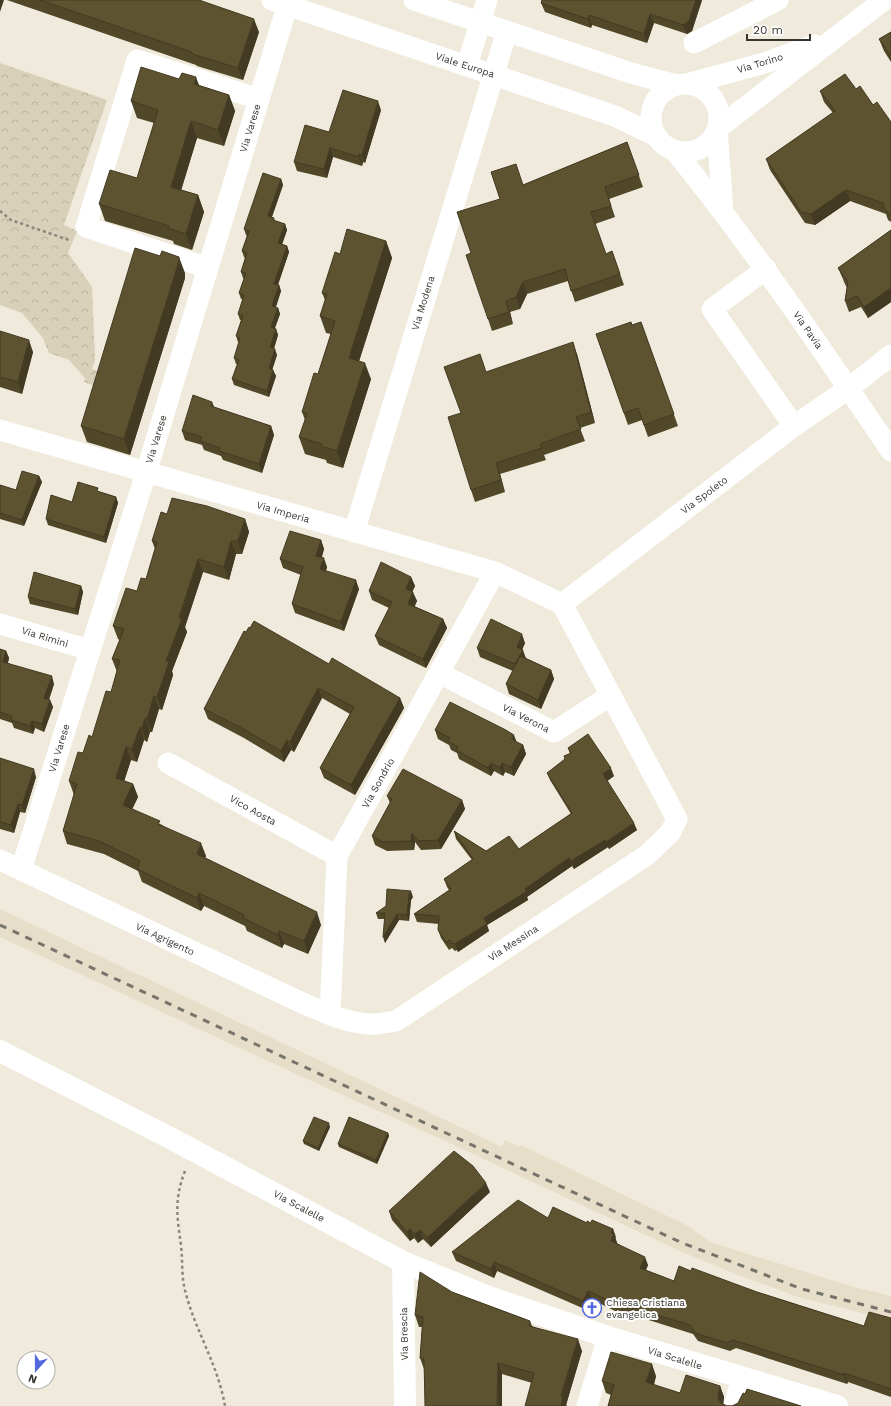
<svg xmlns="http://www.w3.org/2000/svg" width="891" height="1406" viewBox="0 0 891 1406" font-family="'Work Sans',sans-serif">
<defs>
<pattern id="park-crowns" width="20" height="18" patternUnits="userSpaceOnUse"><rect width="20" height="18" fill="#d8d0b8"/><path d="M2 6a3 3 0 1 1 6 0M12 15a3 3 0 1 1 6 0" fill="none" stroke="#bab39e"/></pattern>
</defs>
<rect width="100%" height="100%" fill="#efeadb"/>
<path fill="#e6dec8" d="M 0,909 L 502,1147 L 505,1140 L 519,1147 L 521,1145 L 690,1227 L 710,1242 L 850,1286 L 891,1296 L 891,1320 L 798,1297 L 741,1276 L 682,1252 L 441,1139 L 298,1075 L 0,937 Z"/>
<path fill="url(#park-crowns)" d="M 0,63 L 107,100 L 64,225 L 77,231 L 68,253 L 92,287 L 95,360 L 92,369 L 106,374 L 100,388 L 84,382 L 85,378 L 69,360 L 49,353 L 43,338 L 22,313 L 0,305 Z"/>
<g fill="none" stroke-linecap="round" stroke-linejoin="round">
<path stroke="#8a867c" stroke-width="2.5" stroke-dasharray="3 3" stroke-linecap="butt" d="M 0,211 L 11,220 L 69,240
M 185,1171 C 174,1199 177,1217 181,1245 C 183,1262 181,1278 186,1294 C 196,1332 218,1365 225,1406"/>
<path stroke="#fff" stroke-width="21" d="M 272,0 L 615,116 L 656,136
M 414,0 L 631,73 L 676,85
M 694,43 L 778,0
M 467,66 L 487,0
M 687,84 L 761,64 L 815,45
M651 118a34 34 0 1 1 68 0a34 34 0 1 1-68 0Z
M 674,150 C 752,246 821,348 891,451
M 723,211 L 717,129 L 884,0
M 208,268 L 86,227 L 137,60 L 259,99
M 766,269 L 712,309 L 794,426
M 0,430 L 495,572 L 562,604
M 354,532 L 507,31
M 562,604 L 794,426 L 848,389 L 891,355
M 0,624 L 90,650
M 439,673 L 554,732 L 611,695
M 168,763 L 337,856
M 0,860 L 298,1001 C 321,1011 343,1022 368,1024 C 377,1025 387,1022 396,1021 L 647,855 L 670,833 L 677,819 L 562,604
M 21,870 L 146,473 L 289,0
M 330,1015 L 337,856 L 495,572
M 587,1406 L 608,1337
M 734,1406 L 742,1378"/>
<path stroke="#fff" stroke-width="22" d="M 0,1051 L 174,1140 L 403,1262 L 491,1298 L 608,1337 L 837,1406
M 403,1262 L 405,1406"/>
<path stroke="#77746b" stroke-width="3" stroke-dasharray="7 7" stroke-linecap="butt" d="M 0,925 L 680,1242 L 802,1289 L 891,1312"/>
</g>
<path fill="#514729" d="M 7,0 L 199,0 L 259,32 L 243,80 L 197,66 L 196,65 Z
M 542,0 L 702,0 L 692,31 L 687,34 L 654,23 L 647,43 L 592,25 L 591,28 L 545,12 L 541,3 Z
M 891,32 L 891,62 L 884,51 L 879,39 Z
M 199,85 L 229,95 L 235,111 L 224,146 L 197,138 L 181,190 L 198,195 L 204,212 L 192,250 L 174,244 L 173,241 L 105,221 L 99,204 L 137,178 L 154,123 L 137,118 L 131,101 Z
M 856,89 L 891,122 L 891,222 L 888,220 L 886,214 L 850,201 L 815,225 L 805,223 L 770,170 L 766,159 L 833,113 L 824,102 L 820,91 Z
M 381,110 L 365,163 L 363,162 L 362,166 L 333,157 L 327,178 L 297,171 L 294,162 L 329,132 Z
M 627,142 L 643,187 L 609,199 L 615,217 L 595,224 L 606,254 L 612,251 L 624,285 L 575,302 L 568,281 L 527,294 L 520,309 L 510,312 L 513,324 L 492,331 L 488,319 L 471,253 L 500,199 L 523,185 Z
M 281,179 L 283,185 L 272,217 L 274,218 L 275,221 L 285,224 L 287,230 L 282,245 L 287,246 L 289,252 L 278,285 L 279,285 L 281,291 L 276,307 L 278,308 L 280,314 L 275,328 L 276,329 L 278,335 L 274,349 L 277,355 L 272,369 L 273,370 L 276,376 L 269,397 L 234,385 L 232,379 L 237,364 L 236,364 L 234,358 L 239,343 L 238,342 L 236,336 L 241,320 L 240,320 L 238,314 L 243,299 L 241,299 L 239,293 L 244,278 L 243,278 L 241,272 L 245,258 L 244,257 L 242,251 L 247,236 L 246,235 L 244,229 Z
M 891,230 L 891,302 L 868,318 L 861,307 L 849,312 L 845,301 L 847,288 L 844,282 L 843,279 L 838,268 Z
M 386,241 L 392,258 L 359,361 L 371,379 L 343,468 L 327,463 L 326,460 L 305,454 L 299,437 L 305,420 L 302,412 L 318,374 L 331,334 L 326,333 L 320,316 L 325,300 L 322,293 L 340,254 Z
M 185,273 L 185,278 L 130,455 L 87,442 L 81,426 Z
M 641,322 L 678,426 L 648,437 L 642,420 L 628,425 L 596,334 L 632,325 Z
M 0,331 L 33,352 L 22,394 L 0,387 Z
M 577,354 L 595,423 L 580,428 L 585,441 L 544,455 L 546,460 L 500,474 L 505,492 L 475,502 L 471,490 L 461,413 L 486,372 Z
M 214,407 L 271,426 L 274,435 L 262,473 L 223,460 L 221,456 L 204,450 L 202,445 L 185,440 L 182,431 Z
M 39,476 L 42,482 L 24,526 L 0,519 L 0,485 L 16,490 Z
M 100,492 L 116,497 L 118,503 L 106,543 L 48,525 L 46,519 L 72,502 Z
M 167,514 L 245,519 L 249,532 L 242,554 L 236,554 L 229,580 L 203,572 L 185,627 L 187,632 L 172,671 L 173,675 L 162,710 L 159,709 L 152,732 L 150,732 L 147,742 L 144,740 L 137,762 L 131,760 L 124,781 L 133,784 L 138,797 L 132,809 L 162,825 L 206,856 L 205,858 L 321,925 L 308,954 L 284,944 L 282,948 L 247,931 L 245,926 L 204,906 L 201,911 L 142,882 L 138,871 L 104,854 L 67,844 L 63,831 L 74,795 L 69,781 L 92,737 L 111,692 L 117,672 L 112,659 L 120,640 L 118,639 L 113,626 L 146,579 L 155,549 L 152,541 Z
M 321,540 L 324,549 L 322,557 L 327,567 L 326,571 L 359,589 L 344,631 L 295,613 L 292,604 L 301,575 L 283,568 L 280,559 Z
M 411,577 L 415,586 L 412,592 L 417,601 L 414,606 L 443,619 L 447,628 L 426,668 L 379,645 L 375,636 L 389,608 L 372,600 L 369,591 Z
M 81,586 L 83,592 L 78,615 L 30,604 L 28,597 Z
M 246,632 L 329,664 L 400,698 L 404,708 L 355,795 L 324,778 L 320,768 L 350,714 L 322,698 L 294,752 L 291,750 L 284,762 L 244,738 L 208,719 L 204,709 Z
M 525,643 L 522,650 L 526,658 L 551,670 L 554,679 L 541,709 L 509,694 L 506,684 L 513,671 L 480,657 L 477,648 Z
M 0,649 L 6,651 L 9,658 L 8,663 L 54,684 L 49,699 L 50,700 L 53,707 L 44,732 L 35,728 L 33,734 L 14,728 L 12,723 L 0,719 Z
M 435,730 L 516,742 L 523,745 L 526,754 L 514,776 L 505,772 L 503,776 L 494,771 L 491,776 L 459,759 L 457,753 L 451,750 L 449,745 L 438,739 Z
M 568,748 L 614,776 L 607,781 L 637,830 L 609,849 L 608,847 L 574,869 L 572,866 L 527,897 L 528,900 L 487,925 L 489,931 L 458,952 L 457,950 L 455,951 L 452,948 L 449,950 L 441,938 L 438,930 L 439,924 L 417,922 L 414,914 L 449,890 L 447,887 L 444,879 L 472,860 L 456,839 L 454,831 L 486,851 L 519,849 L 571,814 L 550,780 L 547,773 L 565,759 L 564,756 L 570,754 Z
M 0,758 L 36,777 L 25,813 L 20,812 L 14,833 L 0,829 Z
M 387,796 L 462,800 L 465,809 L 441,849 L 421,850 L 415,842 L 414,850 L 387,851 L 375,845 L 372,836 L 390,803 Z
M 413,897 L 411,900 L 409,921 L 399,920 L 385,943 L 385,919 L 378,919 L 376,913 Z
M 330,1127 L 319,1151 L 304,1144 L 303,1141 Z
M 388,1133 L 389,1136 L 377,1164 L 339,1147 L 338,1144 Z
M 490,1192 L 431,1247 L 423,1239 L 418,1243 L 414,1238 L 410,1241 L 392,1220 L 389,1211 Z
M 548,1218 L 591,1223 L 613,1229 L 616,1237 L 615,1238 L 617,1243 L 648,1265 L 646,1270 L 674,1281 L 691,1271 L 864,1326 L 891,1318 L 891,1397 L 848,1382 L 847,1384 L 736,1348 L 730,1351 L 698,1341 L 693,1334 L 617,1310 L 617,1312 L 591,1299 L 587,1310 L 497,1271 L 494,1278 L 456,1261 L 452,1252 Z
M 452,1292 L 530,1321 L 532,1326 L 582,1351 L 566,1405 L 567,1406 L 525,1406 L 532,1383 L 502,1374 L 424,1369 L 420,1358 L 422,1327 L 419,1327 L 415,1315 Z
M 656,1376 L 654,1385 L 680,1393 L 720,1386 L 724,1397 L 723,1404 L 727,1406 L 608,1406 L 611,1395 L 606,1393 L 602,1381 Z"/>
<path fill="#423a22" d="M 0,0 L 4,0 L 0,12 Z
M 696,0 L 702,0 L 692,31 L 687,34 L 683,25 Z
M 650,14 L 654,23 L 647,43 L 644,34 Z
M 589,15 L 592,25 L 591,28 L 588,19 Z
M 254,19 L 259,32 L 243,80 L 238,68 Z
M 196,77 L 202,93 L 194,84 Z
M 229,95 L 235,111 L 224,146 L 218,130 Z
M 378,101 L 381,110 L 365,163 L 362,155 Z
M 191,121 L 197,138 L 177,204 L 171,187 Z
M 330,148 L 333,157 L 327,178 L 324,169 Z
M 359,154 L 363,162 L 362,166 L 359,157 Z
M 281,179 L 283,185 L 270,222 L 268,216 Z
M 846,190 L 850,201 L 815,225 L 811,214 Z
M 198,195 L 204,212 L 192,250 L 186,234 Z
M 285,224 L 287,230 L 280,249 L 278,243 Z
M 386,241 L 392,258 L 355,374 L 349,358 Z
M 287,246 L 289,252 L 276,290 L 274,284 Z
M 179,257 L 185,273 L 185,278 L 130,455 L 124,439 Z
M 523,282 L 527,294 L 520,309 L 516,297 Z
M 279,285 L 281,291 L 274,312 L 272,306 Z
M 891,288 L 891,302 L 868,318 L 864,307 Z
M 506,301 L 510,312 L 513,324 L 509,312 Z
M 278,308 L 280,314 L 273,333 L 271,327 Z
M 276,329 L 278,335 L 272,354 L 270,347 Z
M 29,340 L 33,352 L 22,394 L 18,382 Z
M 573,342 L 577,354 L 595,423 L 591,412 Z
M 275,349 L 277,355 L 271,374 L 269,368 Z
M 365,363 L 371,379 L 343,468 L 337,451 Z
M 273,370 L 276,376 L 269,397 L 267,391 Z
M 212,402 L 216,411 L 211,406 Z
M 271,426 L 274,435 L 262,473 L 259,464 Z
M 496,463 L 500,474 L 505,492 L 501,480 Z
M 39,476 L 42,482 L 24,526 L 22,520 Z
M 116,497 L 118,503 L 106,543 L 104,537 Z
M 245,519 L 249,532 L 242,554 L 238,541 Z
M 321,540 L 324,549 L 319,565 L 316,556 Z
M 231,541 L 236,554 L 229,580 L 224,567 Z
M 324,558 L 327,567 L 323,578 L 320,569 Z
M 198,559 L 203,572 L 185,627 L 187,632 L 172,671 L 173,675 L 162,710 L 157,697 L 166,661 Z
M 411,577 L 415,586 L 409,598 L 406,589 Z
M 356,580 L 359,589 L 344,631 L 341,622 Z
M 81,586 L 83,592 L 78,615 L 75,609 Z
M 413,592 L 417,601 L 412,613 L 408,604 Z
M 443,619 L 447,628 L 426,668 L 423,659 Z
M 522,634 L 525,643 L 520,654 L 523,650 L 526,659 L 518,673 L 515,664 L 517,647 Z
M 6,651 L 9,658 L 6,669 L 3,662 Z
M 551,670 L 554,679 L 541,709 L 538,700 Z
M 52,676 L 54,684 L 47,706 L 44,698 Z
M 318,688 L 322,698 L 294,752 L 290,742 Z
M 154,696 L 159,709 L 152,732 L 147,719 Z
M 400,698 L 404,708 L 355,795 L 351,785 Z
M 50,700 L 53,707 L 44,732 L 42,724 Z
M 145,718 L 150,732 L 147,742 L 142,729 Z
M 32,721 L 35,728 L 33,734 L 30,726 Z
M 140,727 L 144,740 L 137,762 L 132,749 Z
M 514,735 L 517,743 L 511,739 Z
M 287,740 L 291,750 L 284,762 L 281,751 Z
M 523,745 L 526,754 L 514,776 L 511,767 Z
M 126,747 L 131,760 L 121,791 L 116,778 Z
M 491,763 L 494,771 L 491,776 L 488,768 Z
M 502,763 L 505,772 L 503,776 L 500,768 Z
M 611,768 L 614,776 L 606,782 L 603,774 Z
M 34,769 L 36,777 L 25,813 L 22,805 Z
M 133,784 L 138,797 L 128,818 L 123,805 Z
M 462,800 L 465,809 L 441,849 L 438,840 Z
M 18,804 L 20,812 L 14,833 L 11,825 Z
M 634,823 L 637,830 L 609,849 L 606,842 Z
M 412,833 L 415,842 L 414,850 L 411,841 Z
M 605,840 L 608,847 L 574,869 L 571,861 Z
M 201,843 L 206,856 L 201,867 L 197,854 Z
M 569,858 L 572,866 L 527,897 L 528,900 L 487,925 L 489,931 L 458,952 L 455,944 L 484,918 L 525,889 Z
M 411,891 L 413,897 L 411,900 L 409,921 L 407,915 L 409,894 Z
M 199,893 L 204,906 L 201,911 L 197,898 Z
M 317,912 L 321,925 L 308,954 L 304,941 Z
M 397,914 L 399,920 L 385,943 L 383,937 Z
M 279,931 L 284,944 L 282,948 L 278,935 Z
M 329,1123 L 330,1127 L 319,1151 L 318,1148 Z
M 388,1133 L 389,1136 L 377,1164 L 376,1160 Z
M 486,1183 L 490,1192 L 431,1247 L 427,1238 Z
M 410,1229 L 414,1238 L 410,1241 L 407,1232 Z
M 613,1229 L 617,1243 L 614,1249 L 611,1241 L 611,1233 Z
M 420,1230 L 423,1239 L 418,1243 L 415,1234 Z
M 645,1257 L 648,1265 L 643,1277 L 640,1268 Z
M 494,1262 L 497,1271 L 494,1278 L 491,1269 Z
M 588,1291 L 591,1299 L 587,1310 L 583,1301 Z
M 614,1302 L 617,1310 L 617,1312 L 614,1303 Z
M 578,1339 L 582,1351 L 566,1405 L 567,1406 L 561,1406 L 561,1396 Z
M 498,1363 L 502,1374 L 502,1406 L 497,1406 Z
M 652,1364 L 656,1376 L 651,1394 L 646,1382 Z
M 844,1373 L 848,1382 L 847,1384 L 844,1375 Z
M 720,1386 L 724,1397 L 723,1406 L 718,1398 Z"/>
<path fill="#5e5330" stroke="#423a22" d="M 40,0 L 199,0 L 254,19 L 238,68 L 192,54 L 192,52 Z
M 542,0 L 696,0 L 689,21 L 683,25 L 650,14 L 644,34 L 589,15 L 588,19 L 541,3 Z
M 891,32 L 891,56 L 879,39 Z
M 141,67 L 179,79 L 182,73 L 196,77 L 194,84 L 229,95 L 218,130 L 191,121 L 171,187 L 198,195 L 186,234 L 168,228 L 169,226 L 99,204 L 110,170 L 137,178 L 158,110 L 131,101 Z
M 845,74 L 856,89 L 860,86 L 873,105 L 877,102 L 891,122 L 891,216 L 884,208 L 883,203 L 846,190 L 811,214 L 801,212 L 766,159 L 835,111 L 820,91 Z
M 343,90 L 378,101 L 362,155 L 359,154 L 359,157 L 330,148 L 324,169 L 294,162 L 305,125 L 329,132 Z
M 627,142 L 639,175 L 605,187 L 611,206 L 591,212 L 606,254 L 612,251 L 620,274 L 571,291 L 565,269 L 523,282 L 516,297 L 506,301 L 509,312 L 488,319 L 466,255 L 471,253 L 457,212 L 500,199 L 491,172 L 516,164 L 523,185 Z
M 263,173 L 281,179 L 268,216 L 274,218 L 273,220 L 285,224 L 278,243 L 287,246 L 274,284 L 279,285 L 272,306 L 278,308 L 271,327 L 276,329 L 270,347 L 275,349 L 269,368 L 273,370 L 267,391 L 232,379 L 239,360 L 234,358 L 240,338 L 236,336 L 243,316 L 238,314 L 244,295 L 239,293 L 246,273 L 241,272 L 247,253 L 242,251 L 249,231 L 244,229 Z
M 347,229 L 386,241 L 349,358 L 365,363 L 337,451 L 321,446 L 322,444 L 299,437 L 307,414 L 302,412 L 314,373 L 318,374 L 335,321 L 320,316 L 327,294 L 322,293 L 335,252 L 340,254 Z
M 891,230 L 891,288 L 864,307 L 857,296 L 845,301 L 848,281 L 843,276 L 843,275 L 838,268 Z
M 135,248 L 160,256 L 162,251 L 179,257 L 179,261 L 124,439 L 81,426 Z
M 631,322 L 632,325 L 641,322 L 674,414 L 644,425 L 638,408 L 624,413 L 596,334 Z
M 0,331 L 29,340 L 18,382 L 0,377 Z
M 573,342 L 591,412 L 576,417 L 581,429 L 540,444 L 542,448 L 496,463 L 501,480 L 471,490 L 448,417 L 461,413 L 444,367 L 480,354 L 486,372 Z
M 193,395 L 212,402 L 211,406 L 271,426 L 259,464 L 219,451 L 220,448 L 200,441 L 202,437 L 182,431 Z
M 22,471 L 39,476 L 22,520 L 0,513 L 0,485 L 16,490 Z
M 78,482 L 98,488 L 97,491 L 116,497 L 104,537 L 46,519 L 51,495 L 72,502 Z
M 172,498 L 207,506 L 245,519 L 238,541 L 231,541 L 224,567 L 198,559 L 179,618 L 182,619 L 166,661 L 169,662 L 157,697 L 154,696 L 147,719 L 145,718 L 142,729 L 140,727 L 132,749 L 126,747 L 116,778 L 133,784 L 123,805 L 160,821 L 158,824 L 201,843 L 197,854 L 317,912 L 304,941 L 279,931 L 278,935 L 243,918 L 244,915 L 199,893 L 197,898 L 137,869 L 140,861 L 99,841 L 63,831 L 77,784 L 69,781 L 78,752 L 83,753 L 89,735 L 92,737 L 106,691 L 111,692 L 120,660 L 112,659 L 124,629 L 113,626 L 126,588 L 137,591 L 141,578 L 146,579 L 157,542 L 152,541 L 161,512 L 167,514 Z
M 290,531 L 321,540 L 316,556 L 324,558 L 320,569 L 356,580 L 341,622 L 292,604 L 303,567 L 280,559 Z
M 381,562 L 411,577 L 406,589 L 413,592 L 408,604 L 443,619 L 423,659 L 375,636 L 392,602 L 369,591 Z
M 34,572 L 81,586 L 75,609 L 28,597 Z
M 491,619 L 522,634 L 517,647 L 523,650 L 515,664 L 477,648 Z
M 254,621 L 329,664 L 332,658 L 400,698 L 351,785 L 320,768 L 354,707 L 318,688 L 290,742 L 287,740 L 281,751 L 240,727 L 204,709 L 244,631 L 246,632 L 249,627 L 250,628 Z
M 0,649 L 6,651 L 3,662 L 52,676 L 44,698 L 50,700 L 42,724 L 32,721 L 30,726 L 11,720 L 12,716 L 0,712 Z
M 520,656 L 551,670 L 538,700 L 506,684 Z
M 450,702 L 504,729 L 514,735 L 511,739 L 523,745 L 511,767 L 502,763 L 500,768 L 491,763 L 488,768 L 456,750 L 458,747 L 448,741 L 450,738 L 435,730 Z
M 588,734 L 611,768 L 603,774 L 634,823 L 606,842 L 605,840 L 571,861 L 569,858 L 525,889 L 526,892 L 484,918 L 487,924 L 455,944 L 454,943 L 452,944 L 450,940 L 446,942 L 438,930 L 439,916 L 414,914 L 451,889 L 444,879 L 473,859 L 454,831 L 486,851 L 509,836 L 519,849 L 572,813 L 547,773 L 565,759 L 564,756 L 571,753 L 568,748 Z
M 0,758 L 34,769 L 22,805 L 18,804 L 11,825 L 0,822 Z
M 403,769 L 462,800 L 438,840 L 418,841 L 412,833 L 411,841 L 383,842 L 372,836 L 392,799 L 387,796 Z
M 387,889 L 411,891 L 409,894 L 407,915 L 397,914 L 383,937 L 385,913 L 376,913 L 386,906 Z
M 314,1117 L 329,1123 L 318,1148 L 303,1141 Z
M 349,1117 L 388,1133 L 376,1160 L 338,1144 Z
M 454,1151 L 473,1166 L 486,1183 L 427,1238 L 420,1230 L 415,1234 L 410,1229 L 407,1232 L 389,1211 Z
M 518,1200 L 548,1218 L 553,1207 L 587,1223 L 587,1221 L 591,1223 L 592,1220 L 613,1229 L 611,1233 L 614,1234 L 611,1241 L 645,1257 L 640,1268 L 674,1281 L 679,1266 L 691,1271 L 692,1268 L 757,1292 L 864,1326 L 869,1312 L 891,1318 L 891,1389 L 844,1373 L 844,1375 L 733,1340 L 727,1343 L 695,1333 L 690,1325 L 614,1302 L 614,1303 L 588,1291 L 583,1301 L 494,1262 L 491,1269 L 452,1252 Z
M 420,1272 L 452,1292 L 530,1321 L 529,1326 L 578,1339 L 561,1396 L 563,1397 L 561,1406 L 525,1406 L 534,1373 L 498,1363 L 497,1406 L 425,1406 L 424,1359 L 420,1358 L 423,1317 L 415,1315 Z
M 611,1352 L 652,1364 L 646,1382 L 680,1393 L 686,1375 L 720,1386 L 718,1398 L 721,1403 L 727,1406 L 732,1406 L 608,1406 L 614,1385 L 602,1381 Z
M 747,1389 L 801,1406 L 732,1406 L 738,1403 L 743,1393 L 745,1394 Z"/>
<defs>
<g id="church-ring" transform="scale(1)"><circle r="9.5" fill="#fff" stroke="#5469df" stroke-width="1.5"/><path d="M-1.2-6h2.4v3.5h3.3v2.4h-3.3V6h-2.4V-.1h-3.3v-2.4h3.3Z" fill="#5469df"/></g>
</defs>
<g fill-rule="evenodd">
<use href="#church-ring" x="592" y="1308"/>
</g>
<g text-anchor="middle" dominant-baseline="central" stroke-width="4" stroke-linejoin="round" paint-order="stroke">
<g font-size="10" fill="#36342e" stroke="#fff">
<text transform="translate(760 63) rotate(-17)">Via Torino</text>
<text transform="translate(465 65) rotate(18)">Viale Europa</text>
<text transform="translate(250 128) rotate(-73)">Via Varese</text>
<text transform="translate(423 303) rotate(-73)">Via Modena</text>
<text transform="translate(808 330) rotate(55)">Via Pavia</text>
<text transform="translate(156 439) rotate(-73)">Via Varese</text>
<text transform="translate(704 495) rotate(-37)">Via Spoleto</text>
<text transform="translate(283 512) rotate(16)">Via Imperia</text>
<text transform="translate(45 637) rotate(17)">Via Rimini</text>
<text transform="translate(526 718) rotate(27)">Via Verona</text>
<text transform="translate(59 748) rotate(-73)">Via Varese</text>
<text transform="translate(378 783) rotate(-61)">Via Sondrio</text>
<text transform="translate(253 810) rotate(29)">Vico Aosta</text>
<text transform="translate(165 939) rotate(25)">Via Agrigento</text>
<text transform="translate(513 943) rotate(-33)">Via Messina</text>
<text transform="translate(299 1206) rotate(28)">Via Scalelle</text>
<text transform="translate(404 1334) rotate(-91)">Via Brescia</text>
<text transform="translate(675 1358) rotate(17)">Via Scalelle</text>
</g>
<g font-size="10" fill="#36342e" stroke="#fff" text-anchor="start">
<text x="606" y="1302">Chiesa Cristiana<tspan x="606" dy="12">evangelica</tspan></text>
</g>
</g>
<g transform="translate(36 1370) rotate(201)"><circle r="19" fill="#ffffff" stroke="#afaeab"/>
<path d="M0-3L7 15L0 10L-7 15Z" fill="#5469df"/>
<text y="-6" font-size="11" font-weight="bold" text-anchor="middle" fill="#36342e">N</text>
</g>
<path d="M747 34v6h63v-6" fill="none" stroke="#36342e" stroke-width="2"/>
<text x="753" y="34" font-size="12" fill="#36342e" stroke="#ffffff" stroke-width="3" paint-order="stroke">20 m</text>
</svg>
